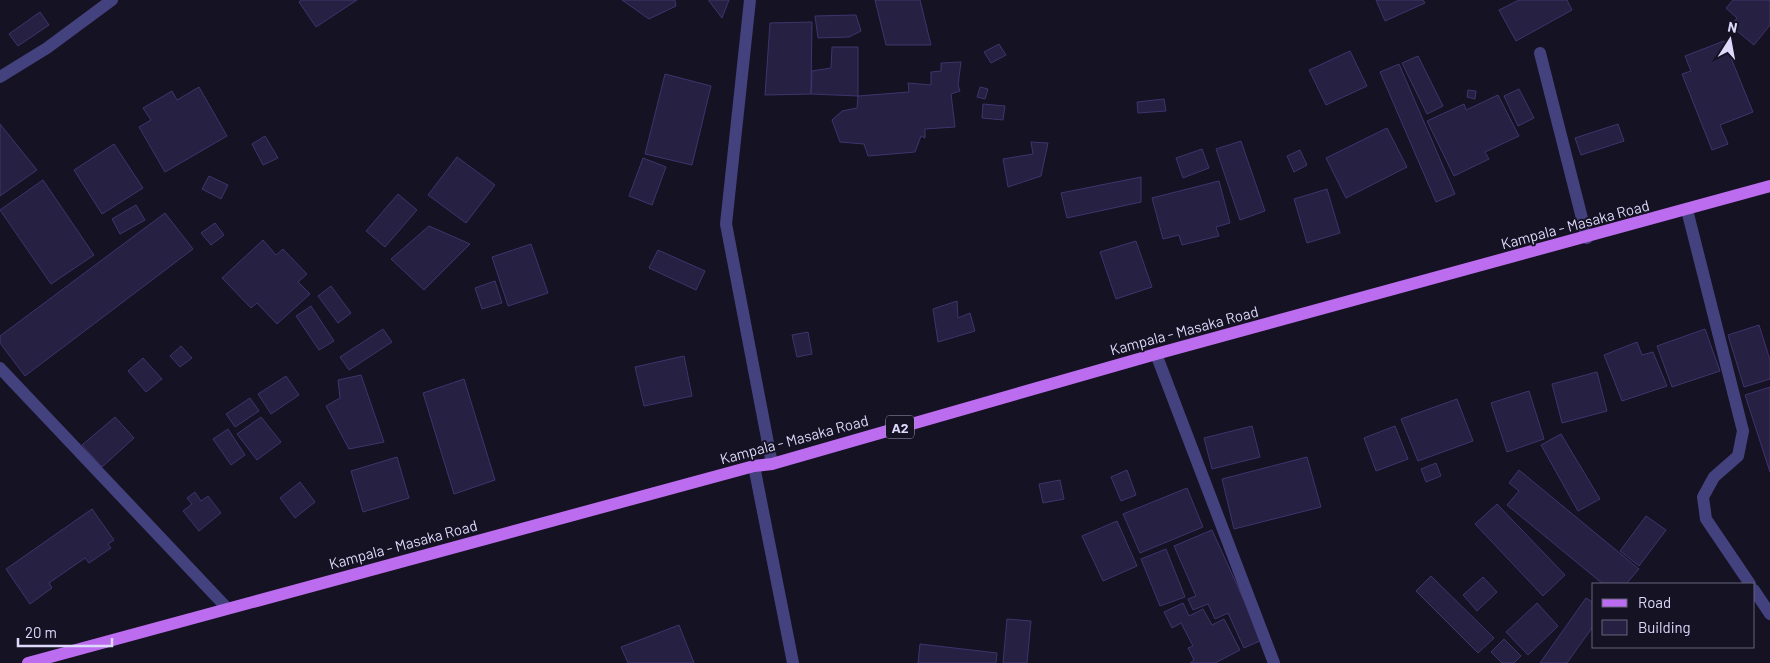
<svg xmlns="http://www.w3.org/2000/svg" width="1770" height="663" viewBox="0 0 1770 663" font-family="Barlow,sans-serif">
<rect width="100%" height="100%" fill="#151224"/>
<path fill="#262043" stroke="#3f346c" d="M 301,0 L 357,0 L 316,27 L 299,2 Z
M 622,0 L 675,0 L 676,6 L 649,19 Z
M 709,0 L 729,0 L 722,18 L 709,1 Z
M 875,0 L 920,0 L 931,45 L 886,45 Z
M 1376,0 L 1423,0 L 1425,3 L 1385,21 Z
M 1519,0 L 1567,0 L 1572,10 L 1516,41 L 1499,10 Z
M 1733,0 L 1770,0 L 1770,25 L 1754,45 L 1731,26 L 1737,18 L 1726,8 Z
M 40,12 L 49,25 L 18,46 L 9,34 Z
M 856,15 L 861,31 L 849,37 L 818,38 L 815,16 Z
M 812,22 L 811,94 L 765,95 L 770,23 Z
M 1724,41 L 1753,112 L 1720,125 L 1728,144 L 1712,150 L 1682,74 L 1691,71 L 1685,56 Z
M 999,44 L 1006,55 L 991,63 L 984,52 Z
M 832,47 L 858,47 L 858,96 L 811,94 L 812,71 L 831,68 Z
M 1350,51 L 1367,86 L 1326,105 L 1309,70 Z
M 1418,56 L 1443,106 L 1427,114 L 1402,63 Z
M 961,62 L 958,85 L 960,91 L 951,94 L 955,127 L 925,129 L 925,138 L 921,136 L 915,152 L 868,156 L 864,144 L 840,142 L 832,120 L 842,111 L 857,108 L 858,96 L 909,92 L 908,83 L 931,85 L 931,72 L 941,71 L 941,63 Z
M 1399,64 L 1455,194 L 1436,202 L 1380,72 Z
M 665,74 L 711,86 L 692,165 L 645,154 Z
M 199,87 L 227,136 L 165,172 L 139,127 L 151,120 L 143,108 L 172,91 L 177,100 Z
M 980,87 L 988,89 L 985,99 L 977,97 Z
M 1519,89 L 1534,118 L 1518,126 L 1504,96 Z
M 1468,90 L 1476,91 L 1475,99 L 1467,97 Z
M 1498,95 L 1519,136 L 1485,152 L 1489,159 L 1454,176 L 1427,121 L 1464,104 L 1466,110 Z
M 1164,99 L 1166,111 L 1138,113 L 1137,102 Z
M 983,104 L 1005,106 L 1003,120 L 982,118 Z
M 0,124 L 37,170 L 0,196 Z
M 1618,124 L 1624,141 L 1581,155 L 1575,138 Z
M 1387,128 L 1407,167 L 1346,198 L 1326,158 Z
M 265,136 L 278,158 L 263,165 L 252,144 Z
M 1241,141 L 1265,211 L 1240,220 L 1216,149 Z
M 1031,142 L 1048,143 L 1041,176 L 1008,187 L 1003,159 L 1033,154 Z
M 114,144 L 143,188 L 102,214 L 74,170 Z
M 1202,149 L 1209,168 L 1183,178 L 1176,158 Z
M 1300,150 L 1307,165 L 1294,172 L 1287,156 Z
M 457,157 L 495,185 L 466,223 L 428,195 Z
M 643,158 L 666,167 L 652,205 L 629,196 Z
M 209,176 L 228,185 L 221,199 L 202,189 Z
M 1141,177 L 1141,202 L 1067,218 L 1061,193 Z
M 43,180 L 94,255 L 51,284 L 0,210 Z
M 1219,181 L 1230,223 L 1216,227 L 1219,236 L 1182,245 L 1179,235 L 1163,239 L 1152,198 Z
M 1327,189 L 1340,233 L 1307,243 L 1294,199 Z
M 398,194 L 417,210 L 385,247 L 366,231 Z
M 136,205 L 145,220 L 120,234 L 112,219 Z
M 165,213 L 193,249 L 25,376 L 0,343 L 0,336 Z
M 215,223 L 224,235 L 211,245 L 201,233 Z
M 429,226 L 470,244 L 424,290 L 391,259 Z
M 263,240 L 276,255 L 283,249 L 307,274 L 298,282 L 310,294 L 277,324 L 257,303 L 251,308 L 222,278 Z
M 1136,241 L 1152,287 L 1116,299 L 1100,252 Z
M 531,244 L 548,293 L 508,306 L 492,257 Z
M 658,250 L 705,271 L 696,290 L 649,268 Z
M 495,281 L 502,303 L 482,309 L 475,288 Z
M 331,286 L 351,313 L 338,323 L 318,296 Z
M 957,301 L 958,318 L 970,313 L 975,331 L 938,342 L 933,309 Z
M 311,306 L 334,341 L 319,350 L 296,316 Z
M 1759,325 L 1770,360 L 1770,379 L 1744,387 L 1728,335 Z
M 383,329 L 392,342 L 349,370 L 340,357 Z
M 1705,329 L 1720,371 L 1672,387 L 1657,346 Z
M 808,332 L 812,354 L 797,357 L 792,335 Z
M 1637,342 L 1642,355 L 1653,352 L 1667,386 L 1622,401 L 1604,355 Z
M 181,346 L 192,358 L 180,367 L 170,356 Z
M 684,356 L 692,396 L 644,406 L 635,367 Z
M 143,358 L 162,379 L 146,392 L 128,371 Z
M 1597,372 L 1607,411 L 1562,423 L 1552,384 Z
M 361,375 L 384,442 L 349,449 L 326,406 L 340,398 L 338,380 Z
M 286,376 L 299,395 L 271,414 L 258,394 Z
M 464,379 L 495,480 L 454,494 L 423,393 Z
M 1770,387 L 1770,472 L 1745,395 Z
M 1529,391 L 1544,439 L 1507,452 L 1491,403 Z
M 250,398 L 259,411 L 235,427 L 226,414 Z
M 1457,399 L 1473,441 L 1418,461 L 1401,419 Z
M 115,417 L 134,438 L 102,467 L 82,445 Z
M 261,417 L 281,442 L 257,460 L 237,434 Z
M 1252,426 L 1260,457 L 1212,469 L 1204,438 Z
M 1395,426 L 1408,459 L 1376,471 L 1364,438 Z
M 228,429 L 245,455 L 231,465 L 213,439 Z
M 1561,434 L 1600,499 L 1578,511 L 1541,445 Z
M 397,457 L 409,498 L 363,512 L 351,471 Z
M 1307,457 L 1321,507 L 1234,529 L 1222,479 Z
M 1436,463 L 1441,476 L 1426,482 L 1421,469 Z
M 1127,470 L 1136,495 L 1121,501 L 1111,477 Z
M 1519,470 L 1639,569 L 1626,584 L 1603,584 L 1507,505 L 1519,491 L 1509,483 Z
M 1060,480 L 1064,499 L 1043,503 L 1039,484 Z
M 300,482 L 315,502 L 295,518 L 280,498 Z
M 1187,488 L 1203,527 L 1140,553 L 1123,514 Z
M 195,492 L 201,501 L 208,496 L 221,513 L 199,531 L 183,511 L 192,504 L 187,498 Z
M 1497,504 L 1565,575 L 1543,596 L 1475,524 Z
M 92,509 L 114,540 L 108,544 L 111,548 L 89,563 L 85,558 L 49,583 L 52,588 L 30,604 L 6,569 Z
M 1646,516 L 1666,530 L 1639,566 L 1620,551 Z
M 1117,521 L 1137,566 L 1103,581 L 1082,536 Z
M 1212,530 L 1262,640 L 1244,648 L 1228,613 L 1215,619 L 1208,604 L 1193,610 L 1188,599 L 1196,596 L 1174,546 Z
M 1166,549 L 1185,597 L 1160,606 L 1141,559 Z
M 1431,576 L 1494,638 L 1478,653 L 1416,591 Z
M 1483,577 L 1497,592 L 1477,611 L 1463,595 Z
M 1586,598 L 1594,603 L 1594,625 L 1567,663 L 1540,663 Z
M 1183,603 L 1189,616 L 1203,609 L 1212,625 L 1224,619 L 1240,650 L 1215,663 L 1190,663 L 1194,660 L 1188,648 L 1193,646 L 1181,623 L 1172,628 L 1164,612 Z
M 1537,603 L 1558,626 L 1528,655 L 1506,632 Z
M 1007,619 L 1031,621 L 1027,663 L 1003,663 Z
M 679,625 L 694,663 L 628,663 L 621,647 Z
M 1504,639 L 1521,656 L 1514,663 L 1502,663 L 1491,652 Z
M 920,644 L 997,653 L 996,663 L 918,663 Z"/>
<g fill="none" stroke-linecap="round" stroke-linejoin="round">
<path stroke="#44427e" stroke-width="12" d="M 750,0 L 726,224 L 772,464
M 1540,53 L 1587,238
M 0,77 L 47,48 L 112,0
M 1687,210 L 1743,431 L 1738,456 L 1714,477 L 1703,497 L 1706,519 L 1750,584
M 1156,354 L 1274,663
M 0,368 L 227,608
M 754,466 L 793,663
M 1754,590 L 1770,614"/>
<path stroke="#bc6cee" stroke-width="12" d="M 28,663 L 754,466 L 772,464 L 1156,354 L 1770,186"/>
</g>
<g text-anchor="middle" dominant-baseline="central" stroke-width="4" stroke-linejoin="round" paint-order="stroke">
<rect fill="#151224" stroke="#a19dba" stroke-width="1" x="886" y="415.5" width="28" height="23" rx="4"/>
<g font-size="14" font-weight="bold" fill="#ddd9fb">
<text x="900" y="427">A2</text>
</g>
<g font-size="15" fill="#ddd9fb" stroke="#151224">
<text transform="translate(1575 224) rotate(-15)">Kampala - Masaka Road</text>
<text transform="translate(1184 330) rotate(-15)">Kampala - Masaka Road</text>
<text transform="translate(794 439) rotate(-15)">Kampala - Masaka Road</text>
<text transform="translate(403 544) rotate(-15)">Kampala - Masaka Road</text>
</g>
</g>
<rect x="1592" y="583" width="162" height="65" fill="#151224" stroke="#65627a"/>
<rect x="1602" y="599" width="25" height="8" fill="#bc6cee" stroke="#65627a"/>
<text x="1638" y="608" font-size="15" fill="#ddd9fb">Road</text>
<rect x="1602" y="620" width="25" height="15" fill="#262043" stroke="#65627a"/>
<text x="1638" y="633" font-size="15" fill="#ddd9fb">Building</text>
<g transform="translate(1730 40) rotate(11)" stroke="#151224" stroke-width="4" paint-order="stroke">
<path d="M0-4L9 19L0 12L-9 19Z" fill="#ddd9fb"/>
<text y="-8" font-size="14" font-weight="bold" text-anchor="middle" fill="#ddd9fb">N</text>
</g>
<path d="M18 638v8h94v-8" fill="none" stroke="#ddd9fb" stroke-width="2.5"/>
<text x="25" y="638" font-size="15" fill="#ddd9fb" stroke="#151224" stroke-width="4" paint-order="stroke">20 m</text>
</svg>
